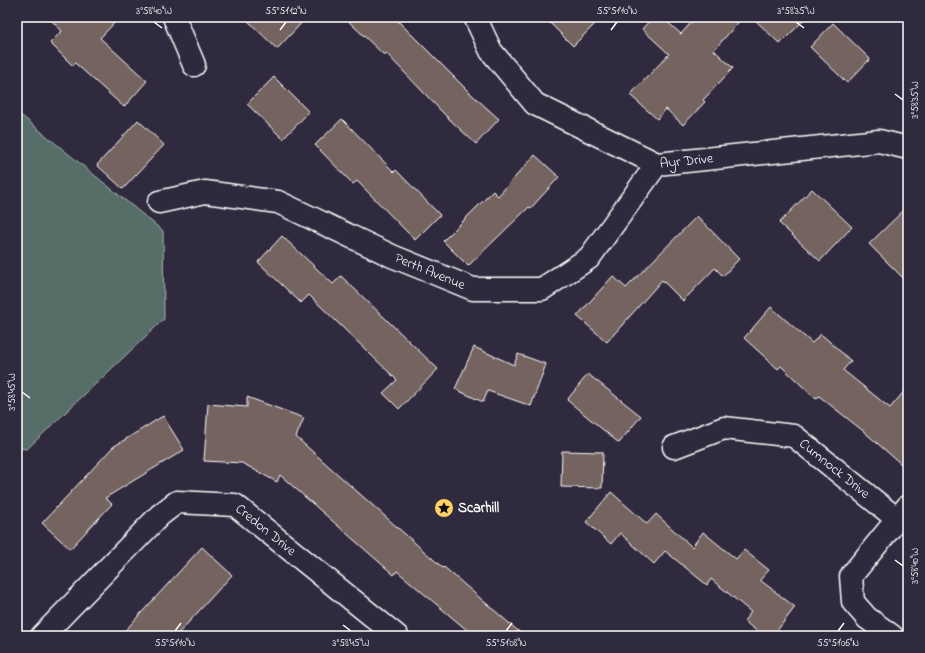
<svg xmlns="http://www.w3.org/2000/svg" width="925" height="653" viewBox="0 0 925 653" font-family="'Indie Flower',sans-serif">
<rect width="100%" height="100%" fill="#2f2a3d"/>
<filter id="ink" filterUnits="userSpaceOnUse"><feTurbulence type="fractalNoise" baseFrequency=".025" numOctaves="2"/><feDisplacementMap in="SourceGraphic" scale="8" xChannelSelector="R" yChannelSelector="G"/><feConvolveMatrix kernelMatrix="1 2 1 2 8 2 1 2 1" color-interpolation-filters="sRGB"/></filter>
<g filter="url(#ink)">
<path fill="#576d68" stroke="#abb6b4" d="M 17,112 L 163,231 L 164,319 L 27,449 L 17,448 Z"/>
<path fill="#746361" stroke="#fff" d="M 48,17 L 120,17 L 100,38 L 147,81 L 124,107 L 75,63 L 73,66 L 50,43 L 62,31 Z
M 244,17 L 307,17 L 277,49 Z
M 344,17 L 394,17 L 469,92 L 499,119 L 476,144 L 446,116 L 386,53 L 384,55 Z
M 544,17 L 602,17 L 573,46 Z
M 653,17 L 662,17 L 681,34 L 696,17 L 743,17 L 714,50 L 733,68 L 703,100 L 705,102 L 683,125 L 666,109 L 657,119 L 630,95 L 669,54 L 642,29 Z
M 752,17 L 807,17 L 780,44 Z
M 833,23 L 870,59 L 847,83 L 810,47 Z
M 274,77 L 309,112 L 283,139 L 247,104 Z
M 342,119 L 394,172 L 396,170 L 440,215 L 415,240 L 357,181 L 353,184 L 315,145 Z
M 138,120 L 164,145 L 123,189 L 97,165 Z
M 535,155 L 559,177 L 531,208 L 529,207 L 468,266 L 443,241 L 493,191 L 498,196 Z
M 812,189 L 852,227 L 820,261 L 779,223 Z
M 908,206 L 908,283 L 869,244 Z
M 697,216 L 739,259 L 723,276 L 715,268 L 683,301 L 662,280 L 607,342 L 577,316 L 613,276 L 626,288 Z
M 282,236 L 333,284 L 341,276 L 438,369 L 399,409 L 383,393 L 397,380 L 309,295 L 301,303 L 258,262 Z
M 771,307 L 812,343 L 821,334 L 851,361 L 843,370 L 890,408 L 908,387 L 908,470 L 862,430 L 819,396 L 816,399 L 781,366 L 778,369 L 744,338 Z
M 474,347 L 514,365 L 518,354 L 546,364 L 531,406 L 488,391 L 483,402 L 455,389 Z
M 588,374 L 641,416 L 619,443 L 567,400 Z
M 247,397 L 304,418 L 296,437 L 443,568 L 444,567 L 524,636 L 474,636 L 397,571 L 394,575 L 280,475 L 277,482 L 242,463 L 204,461 L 208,404 L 247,407 Z
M 163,416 L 184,450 L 105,498 L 112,504 L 70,549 L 42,523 L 113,447 Z
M 562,451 L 603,452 L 602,488 L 561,487 Z
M 611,492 L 647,524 L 656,514 L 692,547 L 703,532 L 736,559 L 744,550 L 769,570 L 760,580 L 795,607 L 773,636 L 763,636 L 744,621 L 751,612 L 711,579 L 707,585 L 665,551 L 654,564 L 620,533 L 611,544 L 586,522 Z
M 202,547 L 232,575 L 176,636 L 120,636 Z"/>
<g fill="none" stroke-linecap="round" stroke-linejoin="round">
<g stroke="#fff" stroke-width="25">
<g id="minor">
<path d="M 174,17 L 194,65"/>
<path id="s1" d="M 475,17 L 491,51 L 535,104 L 657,164 L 879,141 L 908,148"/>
<path id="s2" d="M 159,202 L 205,192 L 278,202 L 392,256 L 473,289 L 542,289 L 589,258 L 657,164"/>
<path id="s3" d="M 674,447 L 724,428 L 794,436 L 897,519"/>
<path id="s4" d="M 42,636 L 160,515 L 177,502 L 235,505 L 397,636"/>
<path d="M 892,636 L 867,618 L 853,602 L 851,576 L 908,506"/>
</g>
</g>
<use href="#minor" stroke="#2f2a3d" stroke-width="22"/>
</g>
</g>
<path fill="none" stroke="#fff" stroke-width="1.5" d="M 154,22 L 162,28M 796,22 L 804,28M 280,30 L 286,22M 611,30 L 617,22M 895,94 L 903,100M 22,392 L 30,398M 895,560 L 903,566M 343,625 L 351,631M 175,631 L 181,623M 506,631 L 512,623M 838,631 L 844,623"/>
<defs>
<g id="sight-disc" transform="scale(1)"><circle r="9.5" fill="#ffd166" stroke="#2f2a3d"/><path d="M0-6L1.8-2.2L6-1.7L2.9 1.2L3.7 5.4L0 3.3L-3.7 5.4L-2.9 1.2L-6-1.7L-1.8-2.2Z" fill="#111"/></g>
</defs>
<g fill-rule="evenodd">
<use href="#sight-disc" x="444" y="508"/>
</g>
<g text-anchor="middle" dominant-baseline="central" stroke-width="4" stroke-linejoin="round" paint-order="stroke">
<g font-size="14" fill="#fff" stroke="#2f2a3d">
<text stroke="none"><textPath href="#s1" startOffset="272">Ayr Drive</textPath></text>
<text stroke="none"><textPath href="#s2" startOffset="288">Perth Avenue</textPath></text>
<text stroke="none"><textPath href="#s3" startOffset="176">Cumnock Drive</textPath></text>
<text stroke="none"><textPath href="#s4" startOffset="288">Credon Drive</textPath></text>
</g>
<g font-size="14" font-weight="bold" fill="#fff" stroke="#2f2a3d" text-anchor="start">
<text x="458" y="508">Scarhill</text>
</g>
</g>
<rect width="925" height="653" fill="none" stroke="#2f2a3d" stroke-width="44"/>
<rect x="22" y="22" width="881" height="609" fill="none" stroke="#fff" stroke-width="1.5"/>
<g font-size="10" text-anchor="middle" fill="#fff">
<text x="154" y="14">3°58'40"W</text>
<text x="286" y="14">55°51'12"N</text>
<text x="617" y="14">55°51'10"N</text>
<text x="796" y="14">3°58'35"W</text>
<text transform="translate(914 100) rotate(-90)" y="4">3°58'35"W</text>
<text transform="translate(11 392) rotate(-90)" y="4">3°58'45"W</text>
<text transform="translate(914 566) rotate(-90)" y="4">3°58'40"W</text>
<text x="175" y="646">55°51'10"N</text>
<text x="351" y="646">3°58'45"W</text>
<text x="506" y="646">55°51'08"N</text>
<text x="838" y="646">55°51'06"N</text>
</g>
</svg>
